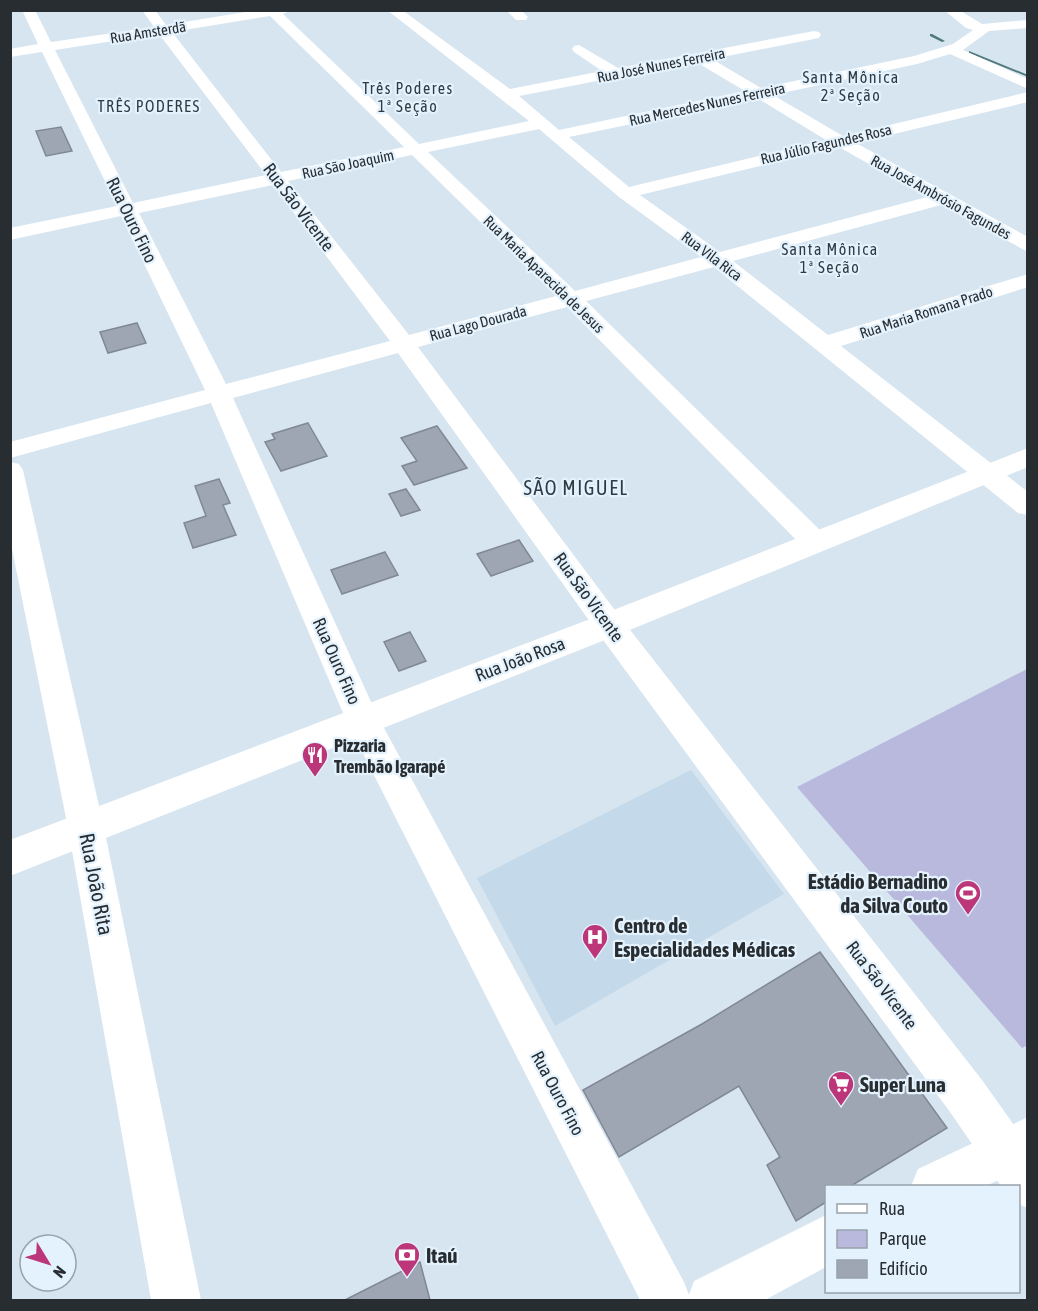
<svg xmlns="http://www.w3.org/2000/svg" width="1038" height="1311" viewBox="0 0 1038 1311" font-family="'Asap Condensed',sans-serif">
<rect width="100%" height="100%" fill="#d6e5f0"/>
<path fill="#c4d9e9" d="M 691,770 L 784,894 L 555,1026 L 477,878 Z"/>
<path fill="#b9b8dd" d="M 1027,669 L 1028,1045 L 1022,1048 L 797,787 Z"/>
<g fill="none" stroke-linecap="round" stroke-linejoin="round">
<path fill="#4f797a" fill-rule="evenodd" d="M 930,34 L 932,34 L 945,41 L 942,42 L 930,36 Z
M 969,51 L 1028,75 L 1028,77 L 969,53 Z"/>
</g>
<path fill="#9ea5b3" stroke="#818895" stroke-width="1.5" d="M 61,127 L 72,151 L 46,156 L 36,131 Z
M 137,323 L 146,343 L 108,353 L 100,332 Z
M 308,423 L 327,456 L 281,471 L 265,442 L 275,439 L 272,434 Z
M 437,426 L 467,468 L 414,485 L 402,466 L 417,461 L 401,438 Z
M 219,479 L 230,503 L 223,505 L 236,535 L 193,548 L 184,523 L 206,516 L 195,486 Z
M 406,489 L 420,510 L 401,516 L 389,494 Z
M 519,540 L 533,561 L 491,576 L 477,554 Z
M 385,552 L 398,575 L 342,594 L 331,570 Z
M 410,632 L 426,661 L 399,671 L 384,642 Z
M 820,952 L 947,1128 L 851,1186 L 826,1186 L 826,1202 L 796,1221 L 767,1165 L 780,1157 L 739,1086 L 619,1157 L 583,1090 L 702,1024 Z
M 420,1262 L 430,1300 L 345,1300 Z"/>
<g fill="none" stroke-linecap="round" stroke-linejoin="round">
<path fill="#fff" fill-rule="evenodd" d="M 22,10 L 35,10 L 51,42 L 154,27 L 142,10 L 155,10 L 166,25 L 258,10 L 292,10 L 283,14 L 419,144 L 529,121 L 387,10 L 402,10 L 510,89 L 602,71 L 574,52 L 572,49 L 574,46 L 579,45 L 618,68 L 814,31 L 819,32 L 821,35 L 819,38 L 712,59 L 761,88 L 914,56 L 953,44 L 973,30 L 966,28 L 944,10 L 959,10 L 982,24 L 1028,20 L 1028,28 L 989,31 L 963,50 L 1028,79 L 1028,89 L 950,54 L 917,64 L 773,95 L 843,136 L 1028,92 L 1028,102 L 856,143 L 1028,237 L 1028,252 L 941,205 L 733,261 L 828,335 L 1028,274 L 1028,287 L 841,346 L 1028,492 L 1028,515 L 1018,513 L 714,267 L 586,301 L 824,534 L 828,541 L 824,548 L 814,551 L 804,548 L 567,307 L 418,347 L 620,617 L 982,1080 L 1028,1145 L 1028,1208 L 1018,1204 L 1018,1186 L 1001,1186 L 950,1112 L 598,633 L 398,353 L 233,398 L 377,715 L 684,1282 L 691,1300 L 640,1300 L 346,720 L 211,403 L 10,458 L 10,442 L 205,390 L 121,216 L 10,240 L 10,228 L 117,206 L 42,52 L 10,57 L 10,49 L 38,44 ZM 270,16 L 404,147 L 281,172 L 172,32 ZM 159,34 L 266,175 L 133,203 L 55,50 ZM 696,62 L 745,91 L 559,130 L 519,96 ZM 757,98 L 826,140 L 629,187 L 569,137 ZM 539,129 L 619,197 L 701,257 L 575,291 L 428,152 ZM 839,147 L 927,197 L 720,252 L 640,195 ZM 412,155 L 556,296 L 409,335 L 288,181 ZM 273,185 L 390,341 L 226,384 L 139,213 Z
M 506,10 L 521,10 L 528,17 L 526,20 L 516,20 Z
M 10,462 L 19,464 L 23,470 L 104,828 L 201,1300 L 151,1300 L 68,828 L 10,539 Z"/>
<path fill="#fff" fill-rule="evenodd" d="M 1028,448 L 1028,467 L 620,634 L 10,876 L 10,840 L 598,616 Z
M 1028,1117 L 1028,1166 L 986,1186 L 911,1186 L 918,1169 Z
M 826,1215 L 826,1267 L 765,1300 L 687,1300 L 694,1281 Z"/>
</g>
<defs>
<g id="restaurant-pin" transform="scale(1.35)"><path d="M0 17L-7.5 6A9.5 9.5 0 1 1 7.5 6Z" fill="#bc3779" stroke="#e3f2fd"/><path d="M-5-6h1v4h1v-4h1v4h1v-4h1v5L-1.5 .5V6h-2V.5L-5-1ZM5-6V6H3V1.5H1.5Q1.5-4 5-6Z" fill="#fff"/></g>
<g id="stadium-pin" transform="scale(1.35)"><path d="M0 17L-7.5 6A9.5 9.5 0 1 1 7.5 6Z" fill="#bc3779" stroke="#e3f2fd"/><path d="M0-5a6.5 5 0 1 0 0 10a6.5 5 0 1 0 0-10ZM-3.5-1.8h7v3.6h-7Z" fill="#fff"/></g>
<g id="hospital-pin" transform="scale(1.35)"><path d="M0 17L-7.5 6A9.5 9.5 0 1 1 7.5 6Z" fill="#bc3779" stroke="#e3f2fd"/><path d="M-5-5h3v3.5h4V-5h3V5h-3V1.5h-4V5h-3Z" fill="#fff"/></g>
<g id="supermarket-pin" transform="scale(1.35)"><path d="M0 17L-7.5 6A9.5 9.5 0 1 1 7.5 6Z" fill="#bc3779" stroke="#e3f2fd"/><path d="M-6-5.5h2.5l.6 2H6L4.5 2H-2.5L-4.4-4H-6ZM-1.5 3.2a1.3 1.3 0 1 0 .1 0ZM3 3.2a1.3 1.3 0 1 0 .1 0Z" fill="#fff"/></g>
<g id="bank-pin" transform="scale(1.35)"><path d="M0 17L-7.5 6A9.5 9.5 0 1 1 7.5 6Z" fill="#bc3779" stroke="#e3f2fd"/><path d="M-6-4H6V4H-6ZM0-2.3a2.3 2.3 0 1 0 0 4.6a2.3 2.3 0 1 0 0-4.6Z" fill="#fff"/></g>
</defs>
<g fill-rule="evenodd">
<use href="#restaurant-pin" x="315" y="755"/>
<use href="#stadium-pin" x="968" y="893"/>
<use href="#hospital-pin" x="595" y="937"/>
<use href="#supermarket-pin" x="841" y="1084"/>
<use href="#bank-pin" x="407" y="1255"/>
</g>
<g text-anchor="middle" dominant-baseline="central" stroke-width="4.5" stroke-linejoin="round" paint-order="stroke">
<g font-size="15" fill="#282d31" stroke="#e3f2fd">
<text transform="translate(148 32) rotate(-9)">Rua Amsterdã</text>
<text transform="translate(661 65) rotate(-11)">Rua José Nunes Ferreira</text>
<text transform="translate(707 104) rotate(-12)">Rua Mercedes Nunes Ferreira</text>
<text transform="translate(826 144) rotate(-13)">Rua Júlio Fagundes Rosa</text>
<text transform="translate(348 164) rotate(-12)">Rua São Joaquim</text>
<text transform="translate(941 197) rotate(29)">Rua José Ambrósio Fagundes</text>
<text transform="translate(712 256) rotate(37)">Rua Vila Rica</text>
<text transform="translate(544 274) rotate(44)">Rua Maria Aparecida de Jesus</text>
<text transform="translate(926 312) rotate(-18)">Rua Maria Romana Prado</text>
<text transform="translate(478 323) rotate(-15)">Rua Lago Dourada</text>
</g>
<g font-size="16" letter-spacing="1.5" fill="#2f3a43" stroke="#e3f2fd">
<text x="851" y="77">Santa Mônica<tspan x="851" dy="18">2ª Seção</tspan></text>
<text x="408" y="88">Três Poderes<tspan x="408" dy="18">1ª Seção</tspan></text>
<text x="149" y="106">TRÊS PODERES</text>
<text x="830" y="249">Santa Mônica<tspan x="830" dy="18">1ª Seção</tspan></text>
</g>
<g font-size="18" fill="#282d31" stroke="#e3f2fd">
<text transform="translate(299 207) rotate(53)">Rua São Vicente</text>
<text transform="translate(132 220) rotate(64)">Rua Ouro Fino</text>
<text transform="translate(589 597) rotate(54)">Rua São Vicente</text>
<text transform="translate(520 659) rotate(-21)">Rua João Rosa</text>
<text transform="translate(337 661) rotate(66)">Rua Ouro Fino</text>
<text transform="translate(882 985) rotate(53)">Rua São Vicente</text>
<text transform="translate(558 1093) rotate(62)">Rua Ouro Fino</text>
</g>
<g font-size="18" font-weight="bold" fill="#282d31" stroke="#e3f2fd" text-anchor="start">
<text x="334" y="745">Pizzaria<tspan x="334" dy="21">Trembão Igarapé</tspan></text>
</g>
<g font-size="20" letter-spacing="1.5" fill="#2f3a43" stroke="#e3f2fd">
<text x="576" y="487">SÃO MIGUEL</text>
</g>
<g font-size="21" font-weight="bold" fill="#282d31" stroke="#e3f2fd" text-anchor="start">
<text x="948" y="881" text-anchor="end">Estádio Bernadino<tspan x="948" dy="24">da Silva Couto</tspan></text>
<text x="614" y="925">Centro de<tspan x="614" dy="24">Especialidades Médicas</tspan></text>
<text x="860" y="1084">Super Luna</text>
<text x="426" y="1255">Itaú</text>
</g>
<g font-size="21" fill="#282d31" stroke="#e3f2fd">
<text transform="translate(97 884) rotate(79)">Rua João Rita</text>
</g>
</g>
<rect width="1038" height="1311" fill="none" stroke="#282d31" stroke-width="24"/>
<rect x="825" y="1185" width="195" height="108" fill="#e3f2fd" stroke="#98a3ab" stroke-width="1.5"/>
<rect x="837" y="1204" width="30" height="9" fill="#ffffff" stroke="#98a3ab" stroke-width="1.5"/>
<text x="879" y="1215" font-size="18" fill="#282d31">Rua</text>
<rect x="837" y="1230" width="30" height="18" fill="#b9b8dd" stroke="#98a3ab" stroke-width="1.5"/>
<text x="879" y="1245" font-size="18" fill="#282d31">Parque</text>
<rect x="837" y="1260" width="30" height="18" fill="#9ea5b3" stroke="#98a3ab" stroke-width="1.5"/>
<text x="879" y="1275" font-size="18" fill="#282d31">Edifício</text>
<g transform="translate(48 1263) rotate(128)"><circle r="28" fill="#e3f2fd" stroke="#98a3ab" stroke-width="1.5"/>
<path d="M0-4.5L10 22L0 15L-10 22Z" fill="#bc3779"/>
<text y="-9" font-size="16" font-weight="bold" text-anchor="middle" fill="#282d31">N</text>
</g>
</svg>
